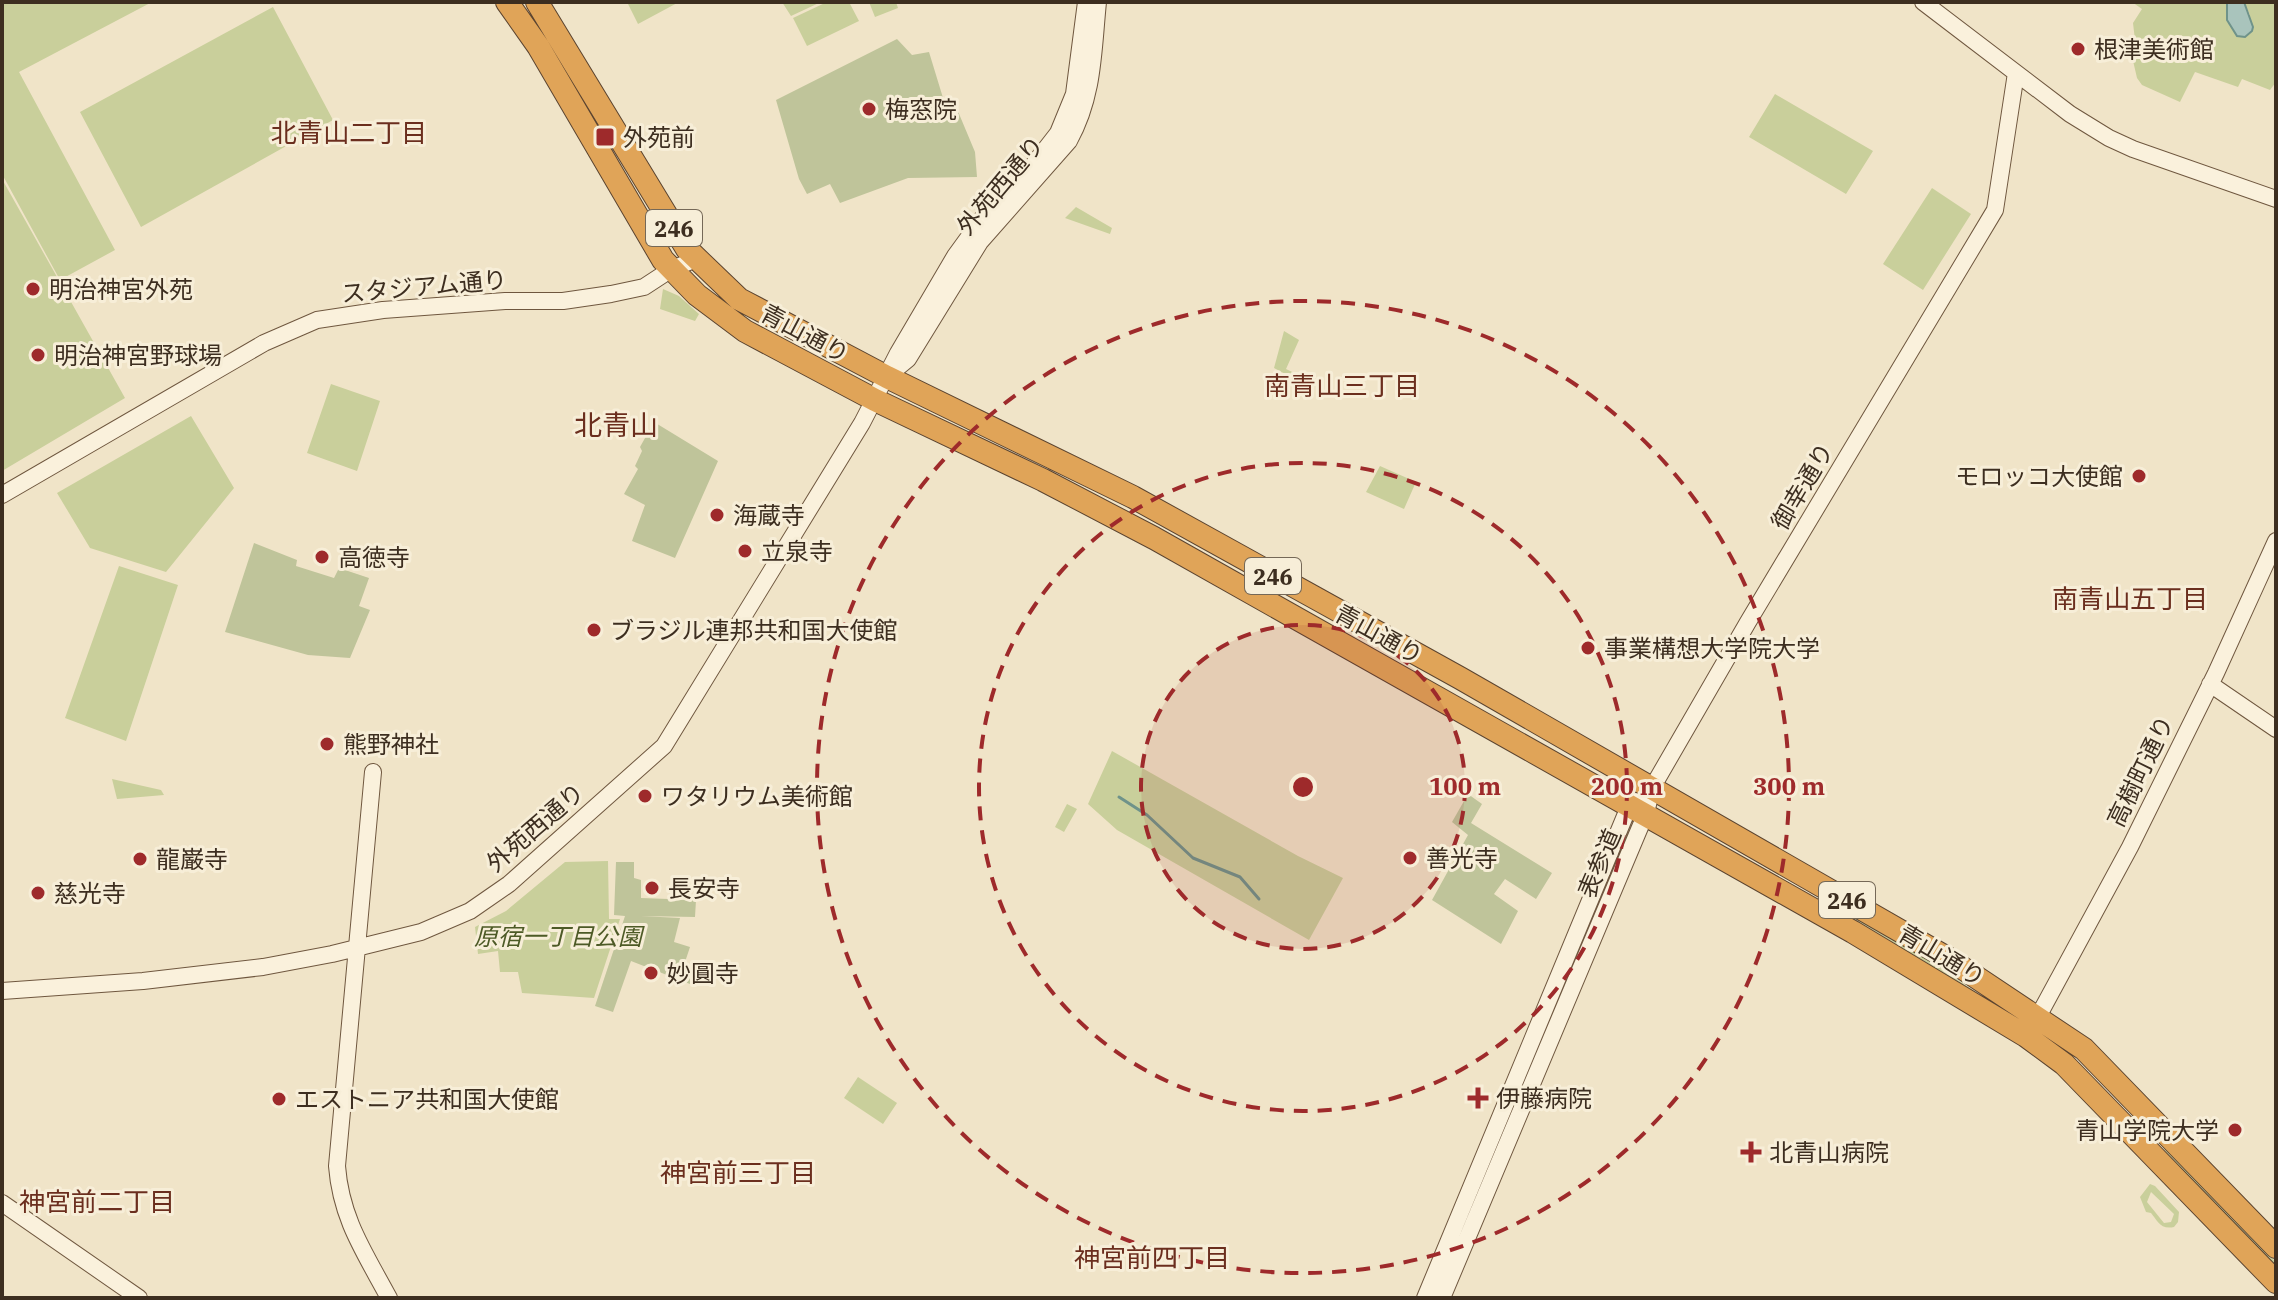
<svg xmlns="http://www.w3.org/2000/svg" width="2278" height="1300" viewBox="0 0 2278 1300" font-family="'IBM Plex Serif','Noto Sans JP',serif">
<rect width="100%" height="100%" fill="#f0e4c8"/>
<path fill="#c9cf9b" fill-rule="evenodd" d="M 2,2 L 152,2 L 19,72 L 115,250 L 60,280 L 2,174 Z
M 627,2 L 679,2 L 638,24 Z
M 782,2 L 821,2 L 791,16 Z
M 827,2 L 849,2 L 859,21 L 807,46 L 793,18 Z
M 869,2 L 896,2 L 898,8 L 875,17 Z
M 2132,2 L 2227,2 L 2227,20 L 2250,15 L 2244,2 L 2276,2 L 2276,82 L 2270,90 L 2242,79 L 2238,87 L 2195,72 L 2180,102 L 2142,85 L 2137,78 L 2131,52 L 2135,40 L 2133,23 L 2142,9 Z
M 273,7 L 333,120 L 141,227 L 80,112 Z
M 1775,94 L 1873,151 L 1846,194 L 1749,137 Z
M 2,179 L 125,398 L 2,471 Z
M 1932,188 L 1971,214 L 1923,290 L 1883,264 Z
M 1076,207 L 1112,228 L 1110,234 L 1065,218 Z
M 663,289 L 679,296 L 699,314 L 695,321 L 660,309 Z
M 1284,331 L 1299,340 L 1286,369 L 1311,381 L 1308,386 L 1274,368 Z
M 331,384 L 380,401 L 357,471 L 307,453 Z
M 191,416 L 234,488 L 166,572 L 90,548 L 57,493 Z
M 1380,466 L 1416,482 L 1404,509 L 1366,492 Z
M 119,566 L 178,585 L 126,741 L 65,718 Z
M 1112,751 L 1298,856 L 1343,878 L 1309,940 L 1117,830 L 1088,804 Z
M 112,779 L 161,790 L 164,795 L 117,799 Z
M 1067,804 L 1077,809 L 1064,832 L 1055,827 Z
M 608,861 L 609,919 L 620,919 L 594,998 L 522,993 L 518,972 L 500,972 L 498,951 L 478,954 L 475,927 L 506,911 L 565,862 Z
M 1853,914 L 1899,941 L 1985,998 L 1853,918 Z
M 858,1077 L 897,1103 L 883,1124 L 844,1098 Z
M 2158,1140 L 2276,1262 L 2276,1268 L 2167,1153 Z
M 2150,1184 L 2155,1186 L 2179,1212 L 2178,1222 L 2174,1227 C 2160,1230 2157,1220 2151,1213 L 2146,1212 L 2140,1197 ZM 2151,1192 L 2174,1214 L 2171,1222 L 2164,1223 L 2147,1202 Z"/>
<path fill="#bfc49a" d="M 897,39 L 912,55 L 929,52 L 947,111 L 957,109 L 975,152 L 977,177 L 908,178 L 840,203 L 830,184 L 807,194 L 799,179 L 776,100 Z
M 654,422 L 718,461 L 675,558 L 632,541 L 645,505 L 624,494 L 638,469 L 635,466 L 642,451 L 640,447 Z
M 254,543 L 297,560 L 296,566 L 334,578 L 339,568 L 369,578 L 359,606 L 370,610 L 350,658 L 308,655 L 225,632 Z
M 1468,794 L 1482,804 L 1471,823 L 1552,873 L 1536,899 L 1505,879 L 1494,894 L 1518,911 L 1501,944 L 1432,900 L 1468,835 L 1452,822 Z
M 616,862 L 634,862 L 634,878 L 641,880 L 641,898 L 696,900 L 695,917 L 641,916 L 680,918 L 674,942 L 690,947 L 684,965 L 696,970 L 690,984 L 631,961 L 613,1012 L 595,1006 L 625,916 L 614,915 Z"/>
<path fill="#a9c4bc" stroke="#6f938a" stroke-width="2" d="M 2227,2 L 2244,2 L 2253,27 L 2252,31 L 2245,37 L 2237,36 L 2227,20 Z"/>
<g fill="none" stroke-linecap="round" stroke-linejoin="round">
<path stroke="#6f938a" stroke-width="3" d="M 1119,797 L 1147,815 L 1193,858 L 1240,877 L 1259,899"/>
<g stroke="#6f573f" stroke-width="18">
<path id="secondary" d="M 1923,2 L 2070,114 L 2109,138 L 2133,149 L 2276,199
M 891,373 L 908,359 L 980,242 L 1069,141 C 1094,96 1093,51 1098,2
M 2,495 L 264,343 L 317,320 L 383,310 L 505,301 L 563,301 L 611,294 L 644,287 L 670,270 L 696,259
M 2210,684 L 2276,729
M 373,772 L 337,1166 C 341,1219 365,1253 389,1298
M 2,991 L 143,981 L 263,967 L 332,954 L 421,932 L 470,911 L 509,884 L 664,746 L 862,423 L 898,353 L 955,256 L 992,205 L 1030,169 L 1058,133 L 1074,94 L 1086,2
M 2033,1026 L 2130,847 L 2216,673 L 2276,541
M 2,1203 L 139,1298
M 1425,1298 L 1630,804 L 1635,801
M 1442,1298 L 1646,813 L 1652,788 L 1748,622 L 1995,210 L 2016,73"/>
</g>
<g stroke="#5b4430" stroke-width="24">
<path id="highway" d="M 507,2 L 538,46 L 663,260 L 697,295 L 745,331 L 875,400 L 1043,480 L 1154,538 L 1853,932 L 2026,1036 L 2064,1064 L 2276,1282
M 537,2 L 687,249 L 739,299 L 887,377 L 1133,497 L 1460,678 L 1949,959 L 2084,1049 L 2276,1247"/>
</g>
<use href="#secondary" stroke="#faf1dc" stroke-width="16"/>
<use href="#highway" stroke="#e0a458" stroke-width="22"/>
</g>
<circle cx="1303" cy="787" r="162" fill="#9e2a2b" fill-opacity=".12"/>
<g fill="none" stroke="#9e2a2b" stroke-width="4" stroke-dasharray="14 10">
<circle cx="1303" cy="787" r="162"/>
<circle cx="1303" cy="787" r="324"/>
<circle cx="1303" cy="787" r="486"/>
</g>
<g fill="#9e2a2b" stroke="#f7eed8" stroke-width="3">
<circle cx="2078" cy="49" r="8"/>
<circle cx="869" cy="109" r="8"/>
<rect x="595" y="127" width="20" height="20" rx="4"/>
<circle cx="33" cy="289" r="8"/>
<circle cx="38" cy="355" r="8"/>
<circle cx="2139" cy="476" r="8"/>
<circle cx="717" cy="515" r="8"/>
<circle cx="745" cy="551" r="8"/>
<circle cx="322" cy="557" r="8"/>
<circle cx="594" cy="630" r="8"/>
<circle cx="1588" cy="648" r="8"/>
<circle cx="327" cy="744" r="8"/>
<circle cx="645" cy="796" r="8"/>
<circle cx="1410" cy="858" r="8"/>
<circle cx="140" cy="859" r="8"/>
<circle cx="652" cy="888" r="8"/>
<circle cx="38" cy="893" r="8"/>
<circle cx="651" cy="973" r="8"/>
<path d="M1474 1086h8v8h8v8h-8v8h-8v-8h-8v-8h8z"/>
<circle cx="279" cy="1099" r="8"/>
<circle cx="2235" cy="1130" r="8"/>
<path d="M1747 1140h8v8h8v8h-8v8h-8v-8h-8v-8h8z"/>
</g>
<g text-anchor="middle" dominant-baseline="central" stroke-width="6" stroke-linejoin="round" paint-order="stroke">
<g fill="#f7eed8" stroke="#756857" stroke-width="2">
<rect x="646" y="210" width="56" height="36" rx="6"/>
<rect x="1245" y="558" width="56" height="36" rx="6"/>
<rect x="1819" y="882" width="56" height="36" rx="6"/>
</g>
<g font-size="22" font-weight="bold" fill="#3d2e20">
<text x="674" y="228">246</text>
<text x="1273" y="576">246</text>
<text x="1847" y="900">246</text>
</g>
<g font-size="24" fill="#3d2e20" stroke="#f7eed8" text-anchor="start">
<text x="2094" y="49">根津美術館</text>
<text x="885" y="109">梅窓院</text>
<text x="623" y="137">外苑前</text>
<text x="49" y="289">明治神宮外苑</text>
<text x="54" y="355">明治神宮野球場</text>
<text x="2123" y="476" text-anchor="end">モロッコ大使館</text>
<text x="733" y="515">海蔵寺</text>
<text x="761" y="551">立泉寺</text>
<text x="338" y="557">高徳寺</text>
<text x="610" y="630">ブラジル連邦共和国大使館</text>
<text x="1604" y="648">事業構想大学院大学</text>
<text x="343" y="744">熊野神社</text>
<text x="661" y="796">ワタリウム美術館</text>
<text x="1426" y="858">善光寺</text>
<text x="156" y="859">龍巌寺</text>
<text x="668" y="888">長安寺</text>
<text x="54" y="893">慈光寺</text>
<text x="667" y="973">妙圓寺</text>
<text x="1496" y="1098">伊藤病院</text>
<text x="295" y="1099">エストニア共和国大使館</text>
<text x="2219" y="1130" text-anchor="end">青山学院大学</text>
<text x="1769" y="1152">北青山病院</text>
</g>
<g font-size="24" fill="#3d2e20" stroke="#f7eed8">
<text transform="translate(1000 185) rotate(-50)">外苑西通り</text>
<text transform="translate(424 286) rotate(-5)">スタジアム通り</text>
<text transform="translate(805 333) rotate(28)">青山通り</text>
<text transform="translate(1802 486) rotate(-59)">御幸通り</text>
<text transform="translate(1379 634) rotate(29)">青山通り</text>
<text transform="translate(2140 771) rotate(-64)">高樹町通り</text>
<text transform="translate(535 827) rotate(-41)">外苑西通り</text>
<text transform="translate(1599 863) rotate(-67)">表参道</text>
<text transform="translate(1942 955) rotate(31)">青山通り</text>
</g>
<g font-size="24" font-style="italic" fill="#4d5a26" stroke="#f7eed8">
<text x="558" y="936">原宿一丁目公園</text>
</g>
<g font-size="26" fill="#6b2e1e" stroke="#f7eed8">
<text x="349" y="132">北青山二丁目</text>
<text x="1342" y="385">南青山三丁目</text>
<text x="2130" y="598">南青山五丁目</text>
<text x="738" y="1172">神宮前三丁目</text>
<text x="97" y="1201">神宮前二丁目</text>
<text x="1152" y="1257">神宮前四丁目</text>
</g>
<g font-size="28" fill="#6b2e1e" stroke="#f7eed8">
<text x="616" y="424">北青山</text>
</g>
</g>
<circle cx="1303" cy="787" r="12" fill="#9e2a2b" stroke="#f7eed8" stroke-width="4"/>
<g font-size="24" text-anchor="middle" font-weight="bold" fill="#9e2a2b" stroke="#f7eed8" stroke-width="6" stroke-linejoin="round" paint-order="stroke">
<text x="1465" y="795">100 m</text>
<text x="1627" y="795">200 m</text>
<text x="1789" y="795">300 m</text>
</g>
<rect width="2278" height="1300" fill="none" stroke="#3d2e20" stroke-width="8"/>
</svg>
